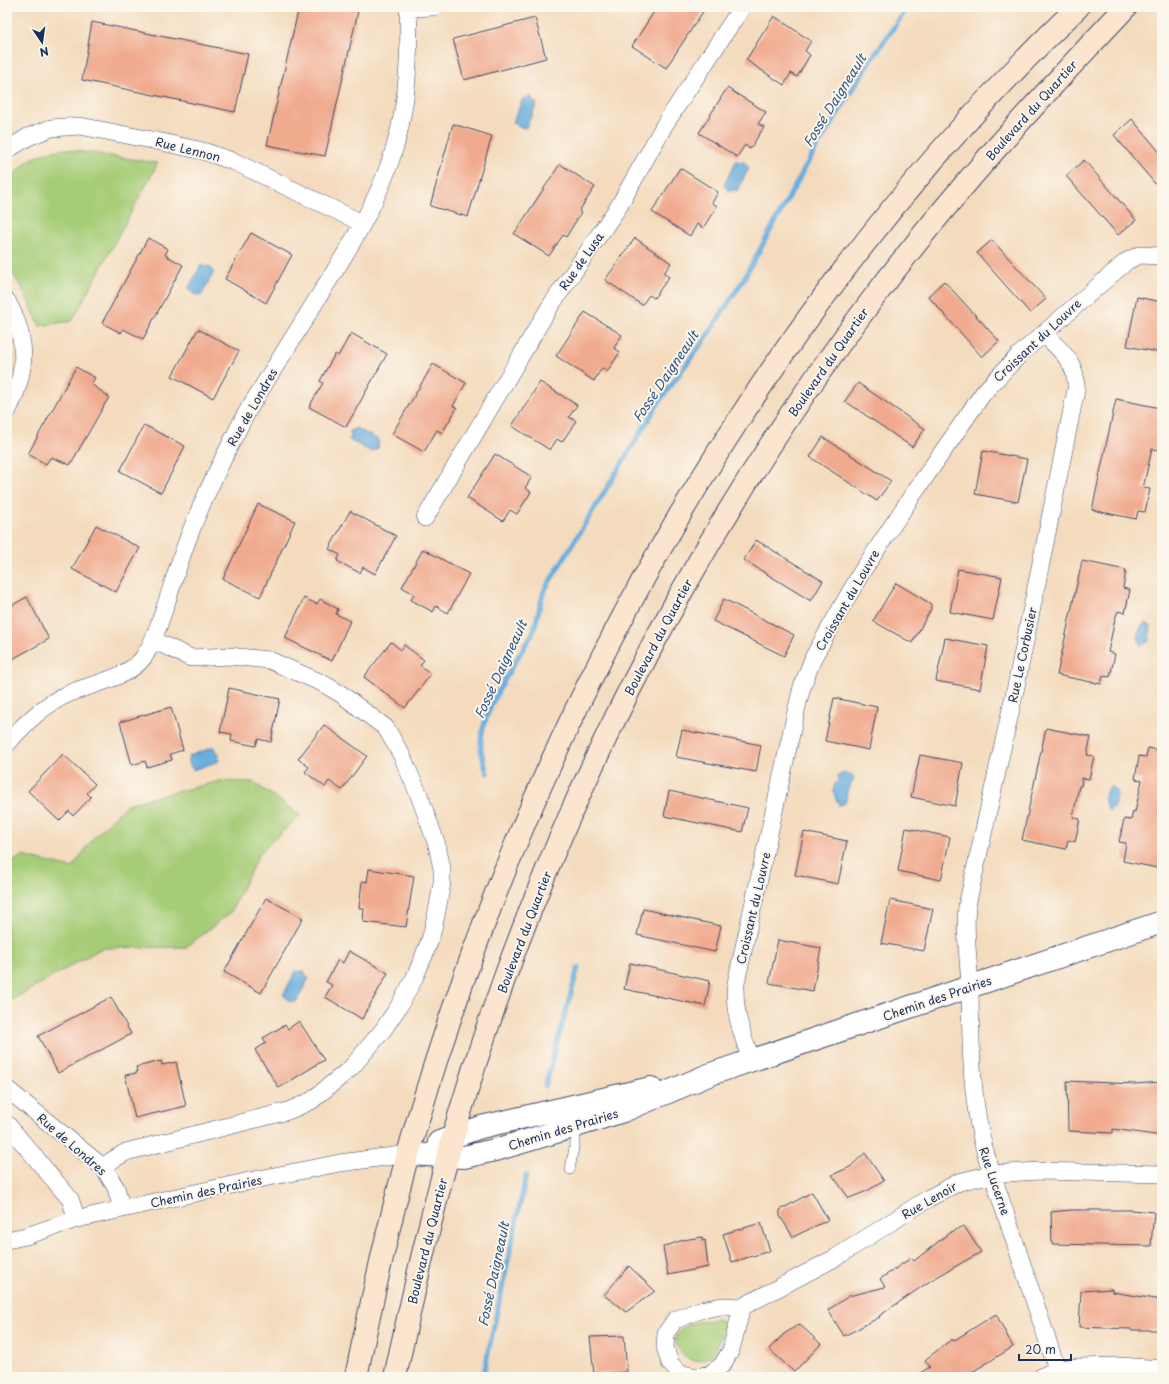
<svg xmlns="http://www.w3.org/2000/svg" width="1169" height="1384" viewBox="0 0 1169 1384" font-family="'Playpen Sans',sans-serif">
<rect width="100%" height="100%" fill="#fbf7ec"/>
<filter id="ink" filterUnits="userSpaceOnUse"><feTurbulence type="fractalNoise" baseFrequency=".025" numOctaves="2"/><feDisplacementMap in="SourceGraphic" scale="8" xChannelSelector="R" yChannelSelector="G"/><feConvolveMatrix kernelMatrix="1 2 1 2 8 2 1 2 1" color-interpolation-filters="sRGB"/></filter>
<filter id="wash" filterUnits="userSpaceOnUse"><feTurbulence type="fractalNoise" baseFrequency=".012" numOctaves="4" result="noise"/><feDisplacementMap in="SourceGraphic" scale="16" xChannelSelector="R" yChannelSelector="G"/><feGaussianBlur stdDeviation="0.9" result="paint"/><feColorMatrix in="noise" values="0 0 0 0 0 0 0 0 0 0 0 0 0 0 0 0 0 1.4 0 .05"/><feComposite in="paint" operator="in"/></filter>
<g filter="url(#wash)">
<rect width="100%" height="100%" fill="#f4dbbe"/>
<path fill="#a5cc76" stroke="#607e6a" d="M 64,149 L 158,163 L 72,321 L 40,326 L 22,288 L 7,266 L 7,188 L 15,173 L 29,160 L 47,152 Z
M 220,781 L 253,782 L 300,815 L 259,854 L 230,913 L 186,947 L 102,948 L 10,1001 L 7,991 L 7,873 L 10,864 L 22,856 L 72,868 L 94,837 L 127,804 Z
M 717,1319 L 721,1321 C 725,1328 720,1337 718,1344 C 701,1384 655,1341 687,1325 C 695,1321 708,1321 717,1319 Z"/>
<path fill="#69adde" stroke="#426e9e" d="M 528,97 L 532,97 L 533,102 L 537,103 L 526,128 L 519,127 L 513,122 L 523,98 L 526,99 Z
M 736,161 L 744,162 L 749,168 L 737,191 L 734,190 L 729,191 L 724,185 Z
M 201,265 L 205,267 L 210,266 L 212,271 L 214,272 L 201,296 L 193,294 L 192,291 L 188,289 Z
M 356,428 L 379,440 L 378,448 L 372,452 L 349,440 L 351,436 L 350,431 Z
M 1145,623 L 1151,626 C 1151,628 1149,639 1149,641 L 1141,646 C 1137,640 1137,628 1145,623 Z
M 214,747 L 215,751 L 220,754 L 218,758 L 219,761 L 193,770 L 189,763 L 189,756 Z
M 844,773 C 863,775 848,785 847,792 C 846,797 847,799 844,804 L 839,805 C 835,798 830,786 838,781 L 838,776 Z
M 1110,787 L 1113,787 L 1117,793 L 1116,804 L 1109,811 C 1104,805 1103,793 1110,787 Z
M 296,971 L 305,972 L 306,976 L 309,978 L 296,1002 L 289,1001 L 283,995 Z"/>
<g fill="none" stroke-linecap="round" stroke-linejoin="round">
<path stroke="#69adde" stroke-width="5" d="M 487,773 C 485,764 481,755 481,746 C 480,712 515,663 532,634 C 538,620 539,605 544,591 L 661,399 L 705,339 L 742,282 L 811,157 L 869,63 L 908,7
M 545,1086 L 578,968
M 483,1377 L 526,1176"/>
</g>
<g id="blocks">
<path fill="#f0aa8e" d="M 299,7 L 359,7 L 325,156 L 267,145 Z
M 657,7 L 706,7 L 666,68 L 632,46 Z
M 774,16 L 811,41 L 805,51 L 810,55 L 797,77 L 791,73 L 784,85 L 746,60 Z
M 535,18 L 546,58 L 464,80 L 453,39 Z
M 92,22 L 248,54 L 235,112 L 82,80 Z
M 727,88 L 766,112 L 758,124 L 764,127 L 750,149 L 745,145 L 737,157 L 699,133 Z
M 1132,119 L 1162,155 L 1162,192 L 1114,135 Z
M 453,124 L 492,136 L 468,217 L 430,206 Z
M 1084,160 L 1136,220 L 1118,235 L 1066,176 Z
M 560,164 L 595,187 L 579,211 L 581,213 L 566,237 L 563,235 L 549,256 L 514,234 Z
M 680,168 L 718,192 L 712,203 L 717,206 L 703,228 L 697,224 L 690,236 L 652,212 Z
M 251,233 L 292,255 L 266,303 L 225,279 Z
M 148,238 L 168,249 L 165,255 L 183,265 L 143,339 L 123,329 L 121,333 L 102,323 Z
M 635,238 L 671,263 L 664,273 L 669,277 L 654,298 L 649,295 L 642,305 L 605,280 Z
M 992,240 L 1046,299 L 1030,313 L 977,253 Z
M 944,281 L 999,341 L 982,357 L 928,296 Z
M 1137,297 L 1162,302 L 1162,353 L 1127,346 Z
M 585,312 L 622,335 L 614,348 L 620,352 L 607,372 L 602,368 L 594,381 L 556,356 Z
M 198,329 L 239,351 L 213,398 L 172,376 Z
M 351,333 L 387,354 L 346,427 L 309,407 L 323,383 L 320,381 L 327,368 L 335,354 L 338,356 Z
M 433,364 L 466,383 L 453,406 L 457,408 L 442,433 L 437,430 L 424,452 L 392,434 Z
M 76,367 L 95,378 L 91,384 L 109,397 L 70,465 L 51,457 L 46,464 L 28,454 Z
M 540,382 L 577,405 L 569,417 L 576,421 L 562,442 L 557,439 L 550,450 L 512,426 Z
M 858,383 L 925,429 L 912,447 L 845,401 Z
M 1116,399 L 1160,408 L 1157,426 L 1162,427 L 1159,450 L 1152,449 L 1143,488 L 1150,489 L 1145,512 L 1138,511 L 1136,519 L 1092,510 Z
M 144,425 L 185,446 L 161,493 L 120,471 Z
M 823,437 L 891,481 L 877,501 L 810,457 Z
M 983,451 L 1027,459 L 1018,502 L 975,494 Z
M 495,454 L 532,477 L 525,488 L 531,492 L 517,514 L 510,510 L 503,521 L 467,498 Z
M 258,504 L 295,521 L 260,597 L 223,579 Z
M 350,511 L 396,536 L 375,574 L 363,567 L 360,573 L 337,561 L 340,555 L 329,549 Z
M 96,525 L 140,548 L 116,592 L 72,569 Z
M 756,540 L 823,581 L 811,601 L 744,560 Z
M 423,549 L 469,574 L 448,613 L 436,606 L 433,612 L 411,600 L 414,594 L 402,587 Z
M 1082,561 L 1126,570 L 1123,588 L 1130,590 L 1125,613 L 1118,611 L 1115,619 L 1108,652 L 1115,654 L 1110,677 L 1103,676 L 1101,684 L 1057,675 Z
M 958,569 L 1002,577 L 993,620 L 950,612 Z
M 896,583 L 931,604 L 931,609 L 912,643 L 873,621 Z
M 27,597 L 49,639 L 7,662 L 7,608 Z
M 304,598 L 317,604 L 320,599 L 338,609 L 336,614 L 350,621 L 332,661 L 285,638 Z
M 724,599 L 794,635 L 784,656 L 713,621 Z
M 945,638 L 988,646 L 980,689 L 936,681 Z
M 391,642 L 401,650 L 404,645 L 424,660 L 420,665 L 431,674 L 405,708 L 364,677 Z
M 229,688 L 280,699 L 271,742 L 258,739 L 256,746 L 231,741 L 232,734 L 220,732 Z
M 834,698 L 877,707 L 869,750 L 825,741 Z
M 171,707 L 183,750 L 170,754 L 172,760 L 147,767 L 145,761 L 132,765 L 120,722 Z
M 324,725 L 367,756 L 342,790 L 329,781 L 325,787 L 305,772 L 309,767 L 298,759 Z
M 1046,728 L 1091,737 L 1087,755 L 1094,756 L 1089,779 L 1082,778 L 1081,786 L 1079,786 L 1073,817 L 1080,819 L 1075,842 L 1068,840 L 1066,849 L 1022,840 Z
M 682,730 L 761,745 L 756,772 L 676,757 Z
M 1148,748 L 1162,751 L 1162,869 L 1123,861 L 1126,843 L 1119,842 L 1124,819 L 1131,820 L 1133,811 L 1135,812 L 1142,780 L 1135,779 L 1139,756 L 1146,757 Z
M 63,754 L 95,784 L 87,793 L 91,797 L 73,816 L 69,811 L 59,821 L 28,791 Z
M 920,755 L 963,763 L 955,806 L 911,797 Z
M 669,791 L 748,808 L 742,832 L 664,816 Z
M 906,828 L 950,837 L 941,880 L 898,871 Z
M 804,832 L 847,841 L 838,884 L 795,875 Z
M 369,869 L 414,876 L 406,927 L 363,922 L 364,908 L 359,908 L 362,881 L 367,882 Z
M 266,898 L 303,918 L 261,993 L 224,972 Z
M 890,900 L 933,909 L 924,951 L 881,943 Z
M 643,909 L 721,926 L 715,952 L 637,935 Z
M 778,940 L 821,948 L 813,991 L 769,983 Z
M 349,951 L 388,973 L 362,1019 L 325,997 L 332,985 L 326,982 L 338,960 L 343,963 Z
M 630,963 L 710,981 L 705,1006 L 624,989 Z
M 111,997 L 131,1034 L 58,1073 L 38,1036 Z
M 299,1021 L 324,1060 L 279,1088 L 255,1050 L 266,1043 L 263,1038 L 285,1025 L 288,1029 Z
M 161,1061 L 162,1065 L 176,1062 L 186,1106 L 135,1118 L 125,1075 L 137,1073 L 136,1067 Z
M 1067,1081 L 1135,1084 L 1162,1082 L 1162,1136 L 1113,1129 L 1113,1133 L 1068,1131 Z
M 865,1153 L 884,1181 L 867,1191 L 849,1198 L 832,1175 L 850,1167 Z
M 812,1192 L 828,1220 L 793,1237 L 780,1216 L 780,1210 Z
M 1071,1210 L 1131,1210 L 1154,1212 L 1151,1246 L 1052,1244 L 1051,1212 Z
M 761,1223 L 770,1251 L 732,1262 L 723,1234 Z
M 964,1226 L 981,1252 L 930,1281 L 879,1316 L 880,1317 L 844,1336 L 828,1310 L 849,1296 L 885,1287 L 880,1279 L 911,1258 L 914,1261 L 949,1233 Z
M 702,1237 L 703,1241 L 705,1240 L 708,1267 L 668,1275 L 663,1247 L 683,1240 Z
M 629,1266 L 655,1291 L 626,1312 L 604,1295 Z
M 1112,1289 L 1112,1292 L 1162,1300 L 1162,1330 L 1132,1330 L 1132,1329 L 1079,1327 L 1081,1291 Z
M 996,1314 L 1013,1347 L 964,1377 L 913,1377 L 930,1367 L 925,1360 L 952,1339 L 953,1341 Z
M 799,1324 L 821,1344 L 794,1372 L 769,1349 L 784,1334 Z
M 624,1336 L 627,1372 L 594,1374 L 590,1337 Z"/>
</g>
</g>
<g filter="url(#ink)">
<use href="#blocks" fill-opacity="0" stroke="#3c496c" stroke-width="1"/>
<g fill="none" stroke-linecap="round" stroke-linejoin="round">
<g stroke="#3c496c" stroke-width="10">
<path id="service" d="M 570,1170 L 576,1136 L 576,1126"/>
</g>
<g stroke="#3c496c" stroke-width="18">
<path id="minor" d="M 408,8 L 433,7
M 7,150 L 28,137 L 51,128 L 80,126 L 157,141 L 203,151 L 235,162 L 362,223
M 7,301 C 29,340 27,373 7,412
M 1044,334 C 1061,351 1078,363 1076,390 L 1015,691 L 967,906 C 964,934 969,960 970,988 C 971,1045 970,1103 987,1158 L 1057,1369
M 425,518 L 549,308 L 619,206 L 665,124 L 742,7
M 7,744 C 23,725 45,704 68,694 C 91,684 128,678 143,658 C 152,646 157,630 162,616 C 171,590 179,562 189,536 C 205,493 226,452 247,412 C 270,374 294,337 317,299 C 349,249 382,197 397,139 C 408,97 410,51 408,7
M 751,1060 C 743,1036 732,1009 736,983 L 797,707 L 802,687 L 814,656 L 861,573 L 914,493 L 984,392 L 1019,355 L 1127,261 L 1139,255 L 1162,256
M 7,1089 L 104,1168 L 116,1188 L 122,1209
M 7,1124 L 70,1199 L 77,1219
M 104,1168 L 111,1161 L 126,1152 L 288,1111 L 311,1101 L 351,1068 L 383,1030 L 399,1006 L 414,979 L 423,958 L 431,937 L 437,911 L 442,883 L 442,869 L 437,845 L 419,795 L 402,756 L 386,728 L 341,694 L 322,683 L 269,660 L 229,656 L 191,658 L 153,640
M 7,1240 L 26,1236 L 77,1219 L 254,1180 L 340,1163 L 408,1154
M 742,1307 L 731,1350 L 722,1365 L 710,1374 L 696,1377 L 679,1373 L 670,1363 L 665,1347 L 666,1333 L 675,1320 L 700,1310 L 722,1306 L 742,1307 L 835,1258 L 929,1198 L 959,1182 L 992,1174 L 1039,1171 L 1162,1174
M 1041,1377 L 1057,1369 L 1079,1367 L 1119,1366 L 1162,1369"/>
</g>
<g stroke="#3c496c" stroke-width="24">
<path id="tertiary" d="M 439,1142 L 481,1127 L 651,1088
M 408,1154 L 464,1157 L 499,1149 L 576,1126 L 623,1111 L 711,1074 L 1162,922"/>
</g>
<g stroke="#3c496c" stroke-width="24">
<path id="secondary" d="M 356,1377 C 374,1289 393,1202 419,1116 C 542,703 766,306 1078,7
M 395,1377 C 414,1289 434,1202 459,1116 C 546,825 689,542 872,300 C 950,196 1037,101 1126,7"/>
</g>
<use href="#service" stroke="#fff" stroke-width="9"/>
<use href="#minor" stroke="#fff" stroke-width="17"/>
<use href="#tertiary" stroke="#fff" stroke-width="22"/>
<use href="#secondary" stroke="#fce5cf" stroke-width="22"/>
</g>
</g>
<g text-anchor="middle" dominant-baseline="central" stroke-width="4" stroke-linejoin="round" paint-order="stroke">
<g font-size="12" fill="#1b2f5e" stroke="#fbf7ec">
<text transform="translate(1031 110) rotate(-48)">Boulevard du Quartier</text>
<text transform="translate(188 149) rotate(14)">Rue Lennon</text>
<text transform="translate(581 261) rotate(-55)">Rue de Lusa</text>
<text transform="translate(1037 340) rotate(-43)">Croissant du Louvre</text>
<text transform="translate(828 362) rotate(-55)">Boulevard du Quartier</text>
<text transform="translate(252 407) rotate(-60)">Rue de Londres</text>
<text transform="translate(847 600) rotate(-60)">Croissant du Louvre</text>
<text transform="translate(658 637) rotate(-62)">Boulevard du Quartier</text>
<text transform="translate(1022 655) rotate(-78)">Rue Le Corbusier</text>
<text transform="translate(753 908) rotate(-77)">Croissant du Louvre</text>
<text transform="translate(524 932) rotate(-69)">Boulevard du Quartier</text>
<text transform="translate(937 998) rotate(-19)">Chemin des Prairies</text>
<text transform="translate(563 1129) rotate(-17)">Chemin des Prairies</text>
<text transform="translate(72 1144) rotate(41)">Rue de Londres</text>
<text transform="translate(995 1181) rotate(71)">Rue Lucerne</text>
<text transform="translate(206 1191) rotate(-12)">Chemin des Prairies</text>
<text transform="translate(929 1200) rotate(-30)">Rue Lenoir</text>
<text transform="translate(427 1241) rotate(-76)">Boulevard du Quartier</text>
</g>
<g font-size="13" font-style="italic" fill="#325584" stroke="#fbf7ec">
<text transform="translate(834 100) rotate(-58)">Fossé Daigneault</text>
<text transform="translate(665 376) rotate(-56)">Fossé Daigneault</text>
<text transform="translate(500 669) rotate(-65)">Fossé Daigneault</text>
<text transform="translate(493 1274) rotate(-78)">Fossé Daigneault</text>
</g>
</g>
<rect width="1169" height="1384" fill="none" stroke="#fbf7ec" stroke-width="24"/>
<g transform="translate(42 42) rotate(167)" stroke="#fbf7ec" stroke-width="3" paint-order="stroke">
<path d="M0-3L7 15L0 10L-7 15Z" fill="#1b2f5e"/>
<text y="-6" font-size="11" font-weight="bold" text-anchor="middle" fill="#1b2f5e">N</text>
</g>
<path d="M1019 1354v6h52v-6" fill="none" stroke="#1b2f5e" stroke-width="2"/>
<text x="1025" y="1354" font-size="12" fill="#1b2f5e" stroke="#fbf7ec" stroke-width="3" paint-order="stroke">20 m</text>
</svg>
